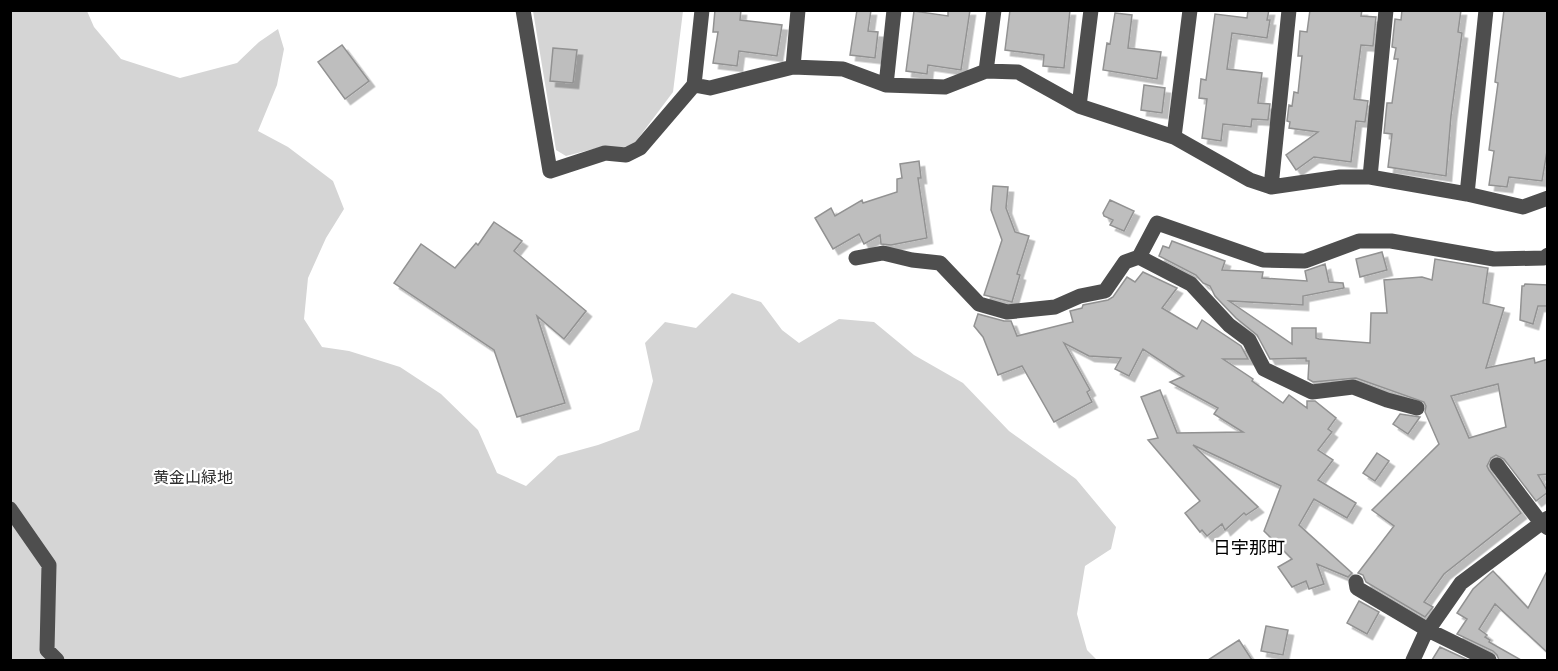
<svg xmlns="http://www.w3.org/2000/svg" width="1558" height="671" viewBox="0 0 1558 671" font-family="'PT Sans Narrow','Noto Sans JP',sans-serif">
<defs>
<filter id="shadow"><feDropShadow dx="5.5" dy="5.5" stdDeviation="0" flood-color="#0004"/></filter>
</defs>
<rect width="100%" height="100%" fill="#fff"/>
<path fill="#d5d5d5" d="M 10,11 L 87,11 L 94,27 L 121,59 L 180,78 L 237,63 L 259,42 L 278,29 L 284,49 L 277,85 L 258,131 L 288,147 L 333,181 L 344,209 L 326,238 L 308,278 L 304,319 L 322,347 L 349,351 L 400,367 L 441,394 L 478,430 L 497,473 L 526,486 L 558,456 L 598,445 L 639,430 L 653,381 L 645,343 L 665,322 L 696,328 L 732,293 L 761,302 L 782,330 L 799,343 L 839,319 L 874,322 L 914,355 L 963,383 L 1009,431 L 1076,479 L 1116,527 L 1111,549 L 1085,566 L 1077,614 L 1087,650 L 1097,660 L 11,660 Z
M 533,11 L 683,11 L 673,92 L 634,144 L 621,148 L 605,146 L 566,156 L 556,150 Z"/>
<path fill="#bebebe" stroke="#929292" stroke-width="1.5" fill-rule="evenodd" filter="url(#shadow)" d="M 715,10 L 741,10 L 740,20 L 782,25 L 777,56 L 739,51 L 737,66 L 713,63 L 718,32 L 713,32 Z
M 857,10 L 871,10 L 868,31 L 878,32 L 875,58 L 850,55 Z
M 948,10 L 970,10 L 961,70 L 928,65 L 927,74 L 906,71 L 914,11 L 948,16 Z
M 1010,10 L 1070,10 L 1064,68 L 1043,66 L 1044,55 L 1005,50 Z
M 1248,10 L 1269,10 L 1267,20 L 1270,20 L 1267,38 L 1232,33 L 1227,69 L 1262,73 L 1258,103 L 1270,104 L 1268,120 L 1252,119 L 1251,127 L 1223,124 L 1221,141 L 1202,138 L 1207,99 L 1199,98 L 1201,79 L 1206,80 L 1215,14 L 1247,18 Z
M 1310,10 L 1362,10 L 1361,16 L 1376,17 L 1373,46 L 1361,45 L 1354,99 L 1368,101 L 1365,122 L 1356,121 L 1351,162 L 1314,157 L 1296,170 L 1286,155 L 1318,132 L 1289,128 L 1290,122 L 1287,121 L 1289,105 L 1292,106 L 1294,92 L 1298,93 L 1302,56 L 1298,56 L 1300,31 L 1307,32 Z
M 1402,10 L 1461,10 L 1458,32 L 1462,33 L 1451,116 L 1446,176 L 1388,167 L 1392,134 L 1384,133 L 1387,103 L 1392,103 L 1398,59 L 1394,59 L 1396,48 L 1392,47 L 1395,19 L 1401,20 Z
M 1504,10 L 1548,10 L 1548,145 L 1542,181 L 1509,177 L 1507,187 L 1489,185 L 1494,151 L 1489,150 L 1498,83 L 1495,82 Z
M 1115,13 L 1132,15 L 1128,48 L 1161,52 L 1157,79 L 1103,70 L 1107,43 L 1110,44 Z
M 342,45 L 369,81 L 345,99 L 318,62 Z
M 553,48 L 577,50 L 573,83 L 550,81 Z
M 1144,85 L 1165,88 L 1162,113 L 1141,110 Z
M 919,161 L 921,178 L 918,178 L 927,238 L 891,245 L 881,244 L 880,235 L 864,244 L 859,234 L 833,249 L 815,218 L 831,208 L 835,216 L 862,200 L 863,203 L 897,192 L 897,179 L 902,178 L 900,164 Z
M 993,186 L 1008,187 L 1006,208 L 1015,232 L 1029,236 L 1017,274 L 1020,275 L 1012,302 L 984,295 L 1002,240 L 991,210 Z
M 1110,200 L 1134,211 L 1124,231 L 1110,225 L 1113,220 L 1104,216 L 1103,213 Z
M 494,222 L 522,241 L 514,251 L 586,311 L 564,339 L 537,316 L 565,403 L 517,417 L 494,350 L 394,283 L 421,244 L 455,268 L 476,243 L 478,245 Z
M 1172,241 L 1225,261 L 1222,270 L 1263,272 L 1262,278 L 1307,281 L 1305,271 L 1325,264 L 1329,282 L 1343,283 L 1344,288 L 1303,296 L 1303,305 L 1229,301 L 1292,344 L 1292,328 L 1316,328 L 1316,338 L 1319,339 L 1370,343 L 1371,313 L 1387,313 L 1384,280 L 1422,277 L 1432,280 L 1435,259 L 1488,268 L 1483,303 L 1504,308 L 1486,368 L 1534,358 L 1535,363 L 1548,359 L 1548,474 L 1538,475 L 1548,492 L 1536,501 L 1504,459 L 1496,455 L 1491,458 L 1487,466 L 1489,470 L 1521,513 L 1444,574 L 1424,602 L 1433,607 L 1425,617 L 1366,582 L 1363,575 L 1358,573 L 1394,526 L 1372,510 L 1439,444 L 1425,412 L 1426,406 L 1424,402 L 1356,378 L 1313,382 L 1308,379 L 1309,361 L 1306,361 L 1306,358 L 1270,359 L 1257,335 L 1236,318 L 1215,296 L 1210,286 L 1203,283 L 1196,275 L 1159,256 L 1163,246 L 1169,248 ZM 1498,384 L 1506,427 L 1469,438 L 1451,396 Z
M 1382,252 L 1387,270 L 1360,277 L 1356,259 Z
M 1143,272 L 1177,288 L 1162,308 L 1197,329 L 1202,320 L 1241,346 L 1248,359 L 1223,359 L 1253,379 L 1252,381 L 1283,403 L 1289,395 L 1307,408 L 1307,401 L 1315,401 L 1336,418 L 1328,429 L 1332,432 L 1318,450 L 1333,460 L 1318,480 L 1356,503 L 1347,518 L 1314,499 L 1299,525 L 1352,573 L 1348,577 L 1317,564 L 1324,584 L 1309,589 L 1306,581 L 1292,587 L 1278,567 L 1292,559 L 1264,531 L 1281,486 L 1193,445 L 1258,507 L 1246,515 L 1244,513 L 1225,530 L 1222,524 L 1207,536 L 1202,530 L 1200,532 L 1185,513 L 1200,501 L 1148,440 L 1158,438 L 1141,397 L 1160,390 L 1177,433 L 1243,432 L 1214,414 L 1218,408 L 1170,382 L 1184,376 L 1143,349 L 1129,376 L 1115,369 L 1121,358 L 1089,356 L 1064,343 L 1090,390 L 1087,392 L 1092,402 L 1054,422 L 1022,366 L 998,375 L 983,337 L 974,326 L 978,314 L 1004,321 L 1011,321 L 1017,336 L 1073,322 L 1070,311 L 1082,308 L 1083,305 L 1108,300 L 1113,297 L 1127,277 L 1135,282 Z
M 1525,284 L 1548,285 L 1548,306 L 1538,306 L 1533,324 L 1520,320 L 1522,286 L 1524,286 Z
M 1400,414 L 1420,417 L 1408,434 L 1393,424 Z
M 1377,453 L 1389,461 L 1375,481 L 1363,473 Z
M 1548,569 L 1548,653 L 1495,604 L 1479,629 L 1487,635 L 1485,637 L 1490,640 L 1489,642 L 1521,660 L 1499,660 L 1497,655 L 1493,651 L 1457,634 L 1467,619 L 1457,613 L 1473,589 L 1493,571 L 1528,608 Z
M 1359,601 L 1379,612 L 1367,634 L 1347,623 Z
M 1266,626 L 1288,630 L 1283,655 L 1261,651 Z
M 1239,640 L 1252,660 L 1208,660 Z
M 1440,647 L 1468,660 L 1432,660 Z"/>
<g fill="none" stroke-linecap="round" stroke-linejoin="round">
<path stroke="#4e4e4e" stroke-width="15" d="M 523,10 L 550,171 L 605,153 L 626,155 L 640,148 L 694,85 L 710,88 L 793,67 L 843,69 L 886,85 L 945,87 L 986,71 L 1018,72 L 1079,106 L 1174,137 L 1250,180 L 1271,187 L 1340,177 L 1370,177 L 1467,194 L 1523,207 L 1548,198
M 793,67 L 798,10
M 986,71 L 994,10
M 694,85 L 702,10
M 886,85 L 894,10
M 1079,106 L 1091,10
M 1174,137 L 1190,10
M 1370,177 L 1386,10
M 1271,187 L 1289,10
M 1467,194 L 1486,10
M 1139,257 L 1157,223 L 1263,260 L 1305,261 L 1359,241 L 1391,241 L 1494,259 L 1544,258 L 1548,255
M 856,258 L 883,253 L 912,260 L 940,263 L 979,304 L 1007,312 L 1055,307 L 1080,296 L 1105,291 L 1125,262 L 1139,257 L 1191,284 L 1229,325 L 1249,340 L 1264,369 L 1312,392 L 1353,387 L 1387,400 L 1417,408
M 1497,465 L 1541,523 L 1548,528
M 10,509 L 49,565 L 47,650 L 57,660
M 1356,582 L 1357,588 L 1428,630 L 1489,660
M 1413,660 L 1424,636 L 1461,583 L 1548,518"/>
</g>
<g text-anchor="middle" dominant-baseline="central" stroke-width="4.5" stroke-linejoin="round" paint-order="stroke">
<g font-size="16" fill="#2c2c2c" stroke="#fff">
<text x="193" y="477">黄金山緑地</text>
</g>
<g font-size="18" fill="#000" stroke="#fff">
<text x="1249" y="547">日宇那町</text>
</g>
</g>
<rect width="1558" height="671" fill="none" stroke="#000000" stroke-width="24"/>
</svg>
